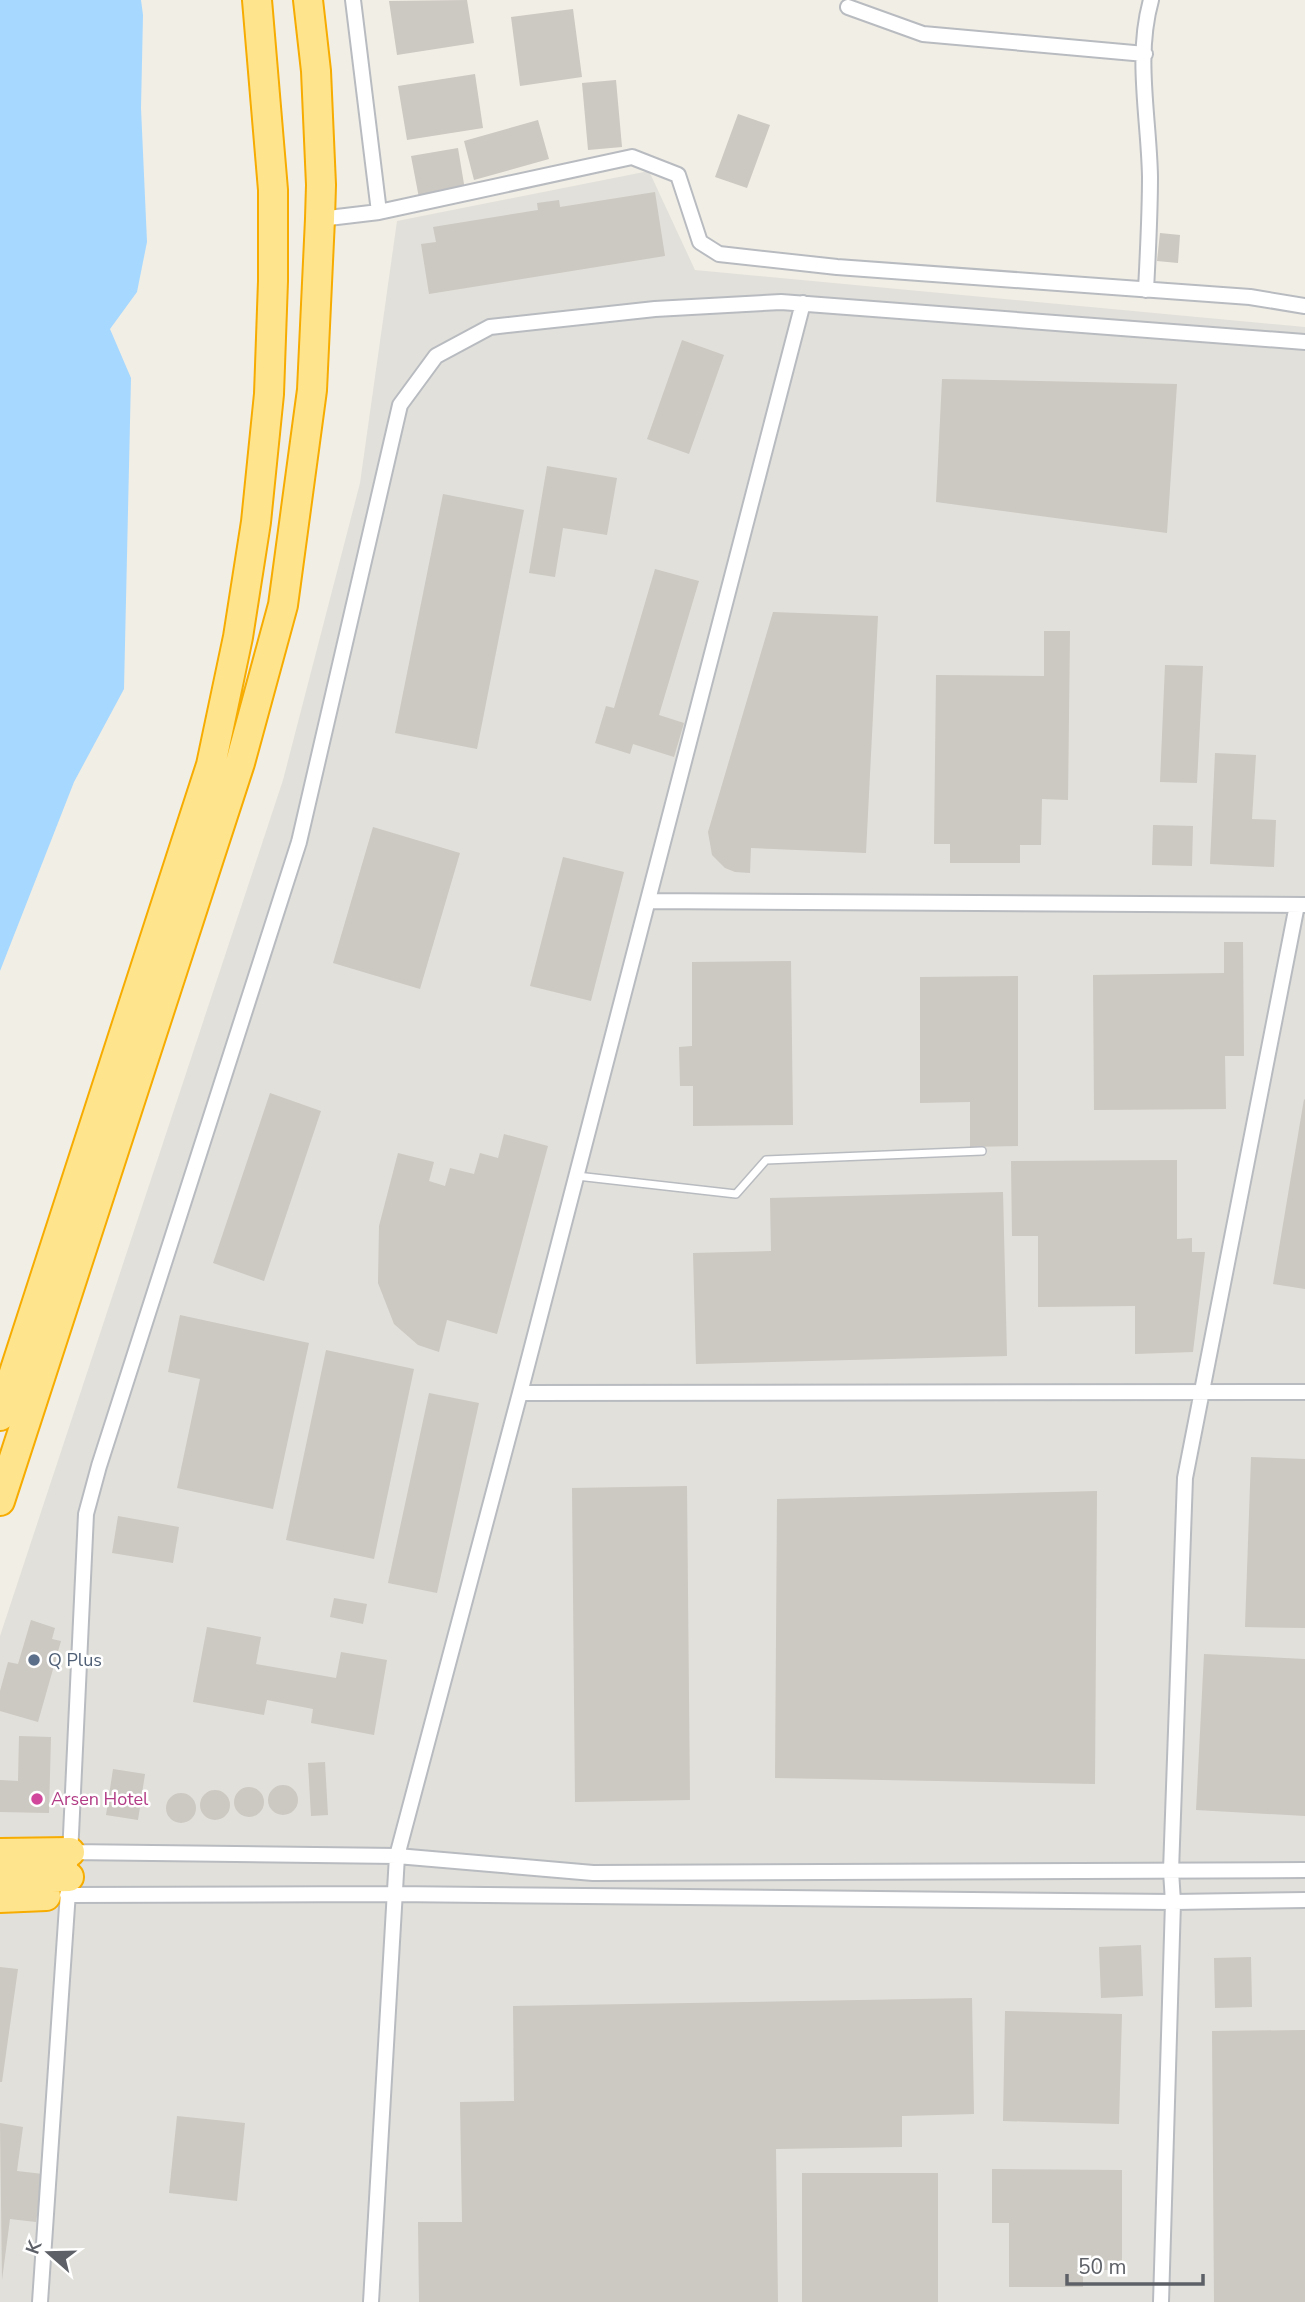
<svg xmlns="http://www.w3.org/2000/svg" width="1305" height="2302" viewBox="0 0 1305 2302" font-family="'Nunito Sans',sans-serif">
<rect width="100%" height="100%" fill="#f1eee5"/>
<path fill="#e1e0da" d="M 649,171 L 695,270 L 1305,327 L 1305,2302 L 0,2302 L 0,1636 L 283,780 L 360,483 L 397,221 Z"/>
<path fill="#a7d8ff" d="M 0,0 L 141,0 L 143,15 L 141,108 L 147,242 L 137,292 L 110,329 L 131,378 L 124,689 L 74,782 L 0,971 Z"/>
<path fill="#ccc8c2" d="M 467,0 L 474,43 L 397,55 L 389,1 Z
M 573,9 L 582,77 L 520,86 L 511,17 Z
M 475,74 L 483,128 L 407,140 L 398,86 Z
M 616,80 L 622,147 L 588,150 L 582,83 Z
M 738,114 L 770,125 L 747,188 L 715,177 Z
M 538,120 L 549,159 L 474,180 L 464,141 Z
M 458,148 L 465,190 L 419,198 L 411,156 Z
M 655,192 L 665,256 L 429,294 L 421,244 L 436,242 L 433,227 L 538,210 L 537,203 L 559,200 L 560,207 Z
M 1160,233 L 1180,235 L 1178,263 L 1157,261 Z
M 682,340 L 724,355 L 689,454 L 647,439 Z
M 942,379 L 1177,384 L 1167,533 L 936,502 Z
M 547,466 L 617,478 L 607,535 L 563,528 L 555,577 L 529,573 Z
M 443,494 L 524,510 L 477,749 L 395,733 Z
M 655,569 L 699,581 L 659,715 L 684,723 L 674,757 L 633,744 L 630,754 L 595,743 L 606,706 L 614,708 Z
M 773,612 L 878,616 L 866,853 L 751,848 L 750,873 L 735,872 L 725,868 L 712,855 L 708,832 Z
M 1044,631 L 1070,631 L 1068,800 L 1042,799 L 1041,845 L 1020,845 L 1020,863 L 950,863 L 950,844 L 934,844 L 936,675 L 1044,676 Z
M 1165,665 L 1203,666 L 1197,783 L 1160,782 Z
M 1215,753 L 1256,755 L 1252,819 L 1276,820 L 1274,867 L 1210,864 Z
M 1153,825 L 1193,826 L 1192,866 L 1152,865 Z
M 373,827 L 460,853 L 420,989 L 333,963 Z
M 563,857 L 624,872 L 591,1001 L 530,986 Z
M 1224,942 L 1243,942 L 1244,1056 L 1225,1056 L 1226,1109 L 1094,1110 L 1093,975 L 1224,973 Z
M 791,961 L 793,1125 L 693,1126 L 693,1086 L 680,1086 L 679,1047 L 692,1046 L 692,962 Z
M 1018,976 L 1018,1146 L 970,1147 L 970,1102 L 920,1103 L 920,977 Z
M 270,1093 L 321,1111 L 264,1281 L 213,1263 Z
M 1304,1099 L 1305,1100 L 1305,1289 L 1273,1284 Z
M 504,1134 L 548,1146 L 497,1334 L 447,1320 L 439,1352 L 418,1345 L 394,1324 L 378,1283 L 379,1226 L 398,1153 L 434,1162 L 429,1181 L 445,1186 L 450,1168 L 474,1174 L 480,1153 L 498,1158 Z
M 1177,1160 L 1177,1239 L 1192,1238 L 1192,1252 L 1205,1252 L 1193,1352 L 1135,1354 L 1135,1306 L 1038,1307 L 1038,1236 L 1012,1236 L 1011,1161 Z
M 1003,1192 L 1007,1356 L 696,1364 L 693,1253 L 771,1251 L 770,1198 Z
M 180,1315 L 309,1343 L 273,1509 L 177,1488 L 200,1379 L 168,1372 Z
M 326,1350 L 414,1369 L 374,1559 L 286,1540 Z
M 429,1393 L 479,1403 L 437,1593 L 388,1583 Z
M 1251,1457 L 1305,1459 L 1305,1628 L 1245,1627 Z
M 687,1486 L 690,1800 L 575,1802 L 572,1488 Z
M 1097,1491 L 1095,1784 L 775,1778 L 777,1499 Z
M 118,1516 L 179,1527 L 173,1563 L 112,1553 Z
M 334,1598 L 367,1604 L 363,1624 L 330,1617 Z
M 31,1620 L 55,1628 L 52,1639 L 61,1641 L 38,1722 L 0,1711 L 0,1691 L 8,1662 L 18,1664 Z
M 207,1627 L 261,1637 L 256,1664 L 336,1678 L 341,1652 L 387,1660 L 374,1735 L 311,1723 L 313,1709 L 267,1700 L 264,1715 L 193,1702 Z
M 1204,1654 L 1305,1659 L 1305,1816 L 1196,1810 Z
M 19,1736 L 51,1737 L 49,1813 L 0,1812 L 0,1780 L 18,1781 Z
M 325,1762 L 328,1815 L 311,1816 L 308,1763 Z
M 113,1769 L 145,1774 L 138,1820 L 106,1815 Z
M268 1800a15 15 0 1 1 30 0a15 15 0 1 1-30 0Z
M234 1802a15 15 0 1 1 30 0a15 15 0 1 1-30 0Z
M200 1805a15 15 0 1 1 30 0a15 15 0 1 1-30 0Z
M166 1808a15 15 0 1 1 30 0a15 15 0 1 1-30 0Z
M 1141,1945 L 1143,1996 L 1101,1998 L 1099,1947 Z
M 1251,1957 L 1252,2007 L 1215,2008 L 1214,1958 Z
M 0,1967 L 18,1969 L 2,2082 L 0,2082 Z
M 972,1998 L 974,2114 L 902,2116 L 902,2147 L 776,2149 L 778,2302 L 419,2302 L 418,2222 L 462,2222 L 460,2102 L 514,2101 L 513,2006 Z
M 1005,2011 L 1122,2014 L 1119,2124 L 1003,2121 Z
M 1305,2030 L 1305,2302 L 1214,2302 L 1212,2031 Z
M 177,2116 L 245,2123 L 237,2201 L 169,2193 Z
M 0,2123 L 23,2127 L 17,2171 L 43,2174 L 36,2222 L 10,2219 L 2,2280 Z
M 992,2169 L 1122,2170 L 1122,2270 L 1083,2270 L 1083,2287 L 1009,2287 L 1009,2223 L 992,2223 Z
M 802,2173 L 938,2173 L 938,2302 L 802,2302 Z"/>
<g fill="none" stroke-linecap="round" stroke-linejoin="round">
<g stroke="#b8bbc0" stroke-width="10">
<path id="lane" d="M 577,1176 L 736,1194 L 766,1160 L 982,1151"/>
</g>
<g stroke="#b8bbc0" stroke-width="18">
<path id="street" d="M 353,0 L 379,212
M 848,7 L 923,34 L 1145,54
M 320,219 L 379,212 L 632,157 L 678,175 L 700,242 L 719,254 L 837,267 L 1250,297 L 1305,306
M 1146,290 C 1148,252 1150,214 1150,177 C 1149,118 1135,57 1151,0
M 648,901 L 1305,905
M 520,1393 L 1305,1392
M 70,1852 L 397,1856 L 593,1873 L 1305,1870
M 67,1895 L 393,1894 L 1173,1902 L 1305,1900
M 40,2302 L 69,1877 L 86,1514 L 99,1466 L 299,842 L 400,405 L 436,356 L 490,327 L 655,309 L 781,302 L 1305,342
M 371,2302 L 397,1856 L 520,1393 L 803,303
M 1161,2302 L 1173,1902 L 1171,1871 L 1185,1478 L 1297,905"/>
</g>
<g stroke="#f6ac00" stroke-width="32">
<path id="highway" d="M 0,1416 L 211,765 L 238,637 L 256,522 L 269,394 L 273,281 L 273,190 L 257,0
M 0,1501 L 240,763 L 283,605 L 312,390 L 320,219 L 321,185 L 316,71 L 308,0
M 0,1853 L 70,1852
M 0,1879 L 69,1877
M 0,1898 L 46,1896"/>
</g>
<use href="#lane" stroke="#fff" stroke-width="7"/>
<use href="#street" stroke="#fff" stroke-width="14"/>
<use href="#highway" stroke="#ffe48e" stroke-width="28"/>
</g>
<circle fill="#5c6f8a" stroke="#fff" stroke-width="2.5" cx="34" cy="1660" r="7"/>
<circle fill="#d1479c" stroke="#fff" stroke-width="2.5" cx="37" cy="1799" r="7"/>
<g text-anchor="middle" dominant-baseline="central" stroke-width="5" stroke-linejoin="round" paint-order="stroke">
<g font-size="18" fill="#4e5e75" stroke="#fff" text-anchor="start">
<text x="48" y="1660">Q Plus</text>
</g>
<g font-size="18" fill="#b23c85" stroke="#fff" text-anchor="start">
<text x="51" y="1799">Arsen Hotel</text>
</g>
</g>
<g transform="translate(49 2253) rotate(290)" stroke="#ffffff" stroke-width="5" paint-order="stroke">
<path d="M0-5L12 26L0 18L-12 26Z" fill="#5d6167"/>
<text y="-10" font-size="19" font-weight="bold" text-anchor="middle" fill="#5d6167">K</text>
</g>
<path d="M1067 2274v10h136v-10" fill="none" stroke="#5d6167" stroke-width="3.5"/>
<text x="1078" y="2274" font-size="21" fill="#5d6167" stroke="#ffffff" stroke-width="5" paint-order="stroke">50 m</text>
</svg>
